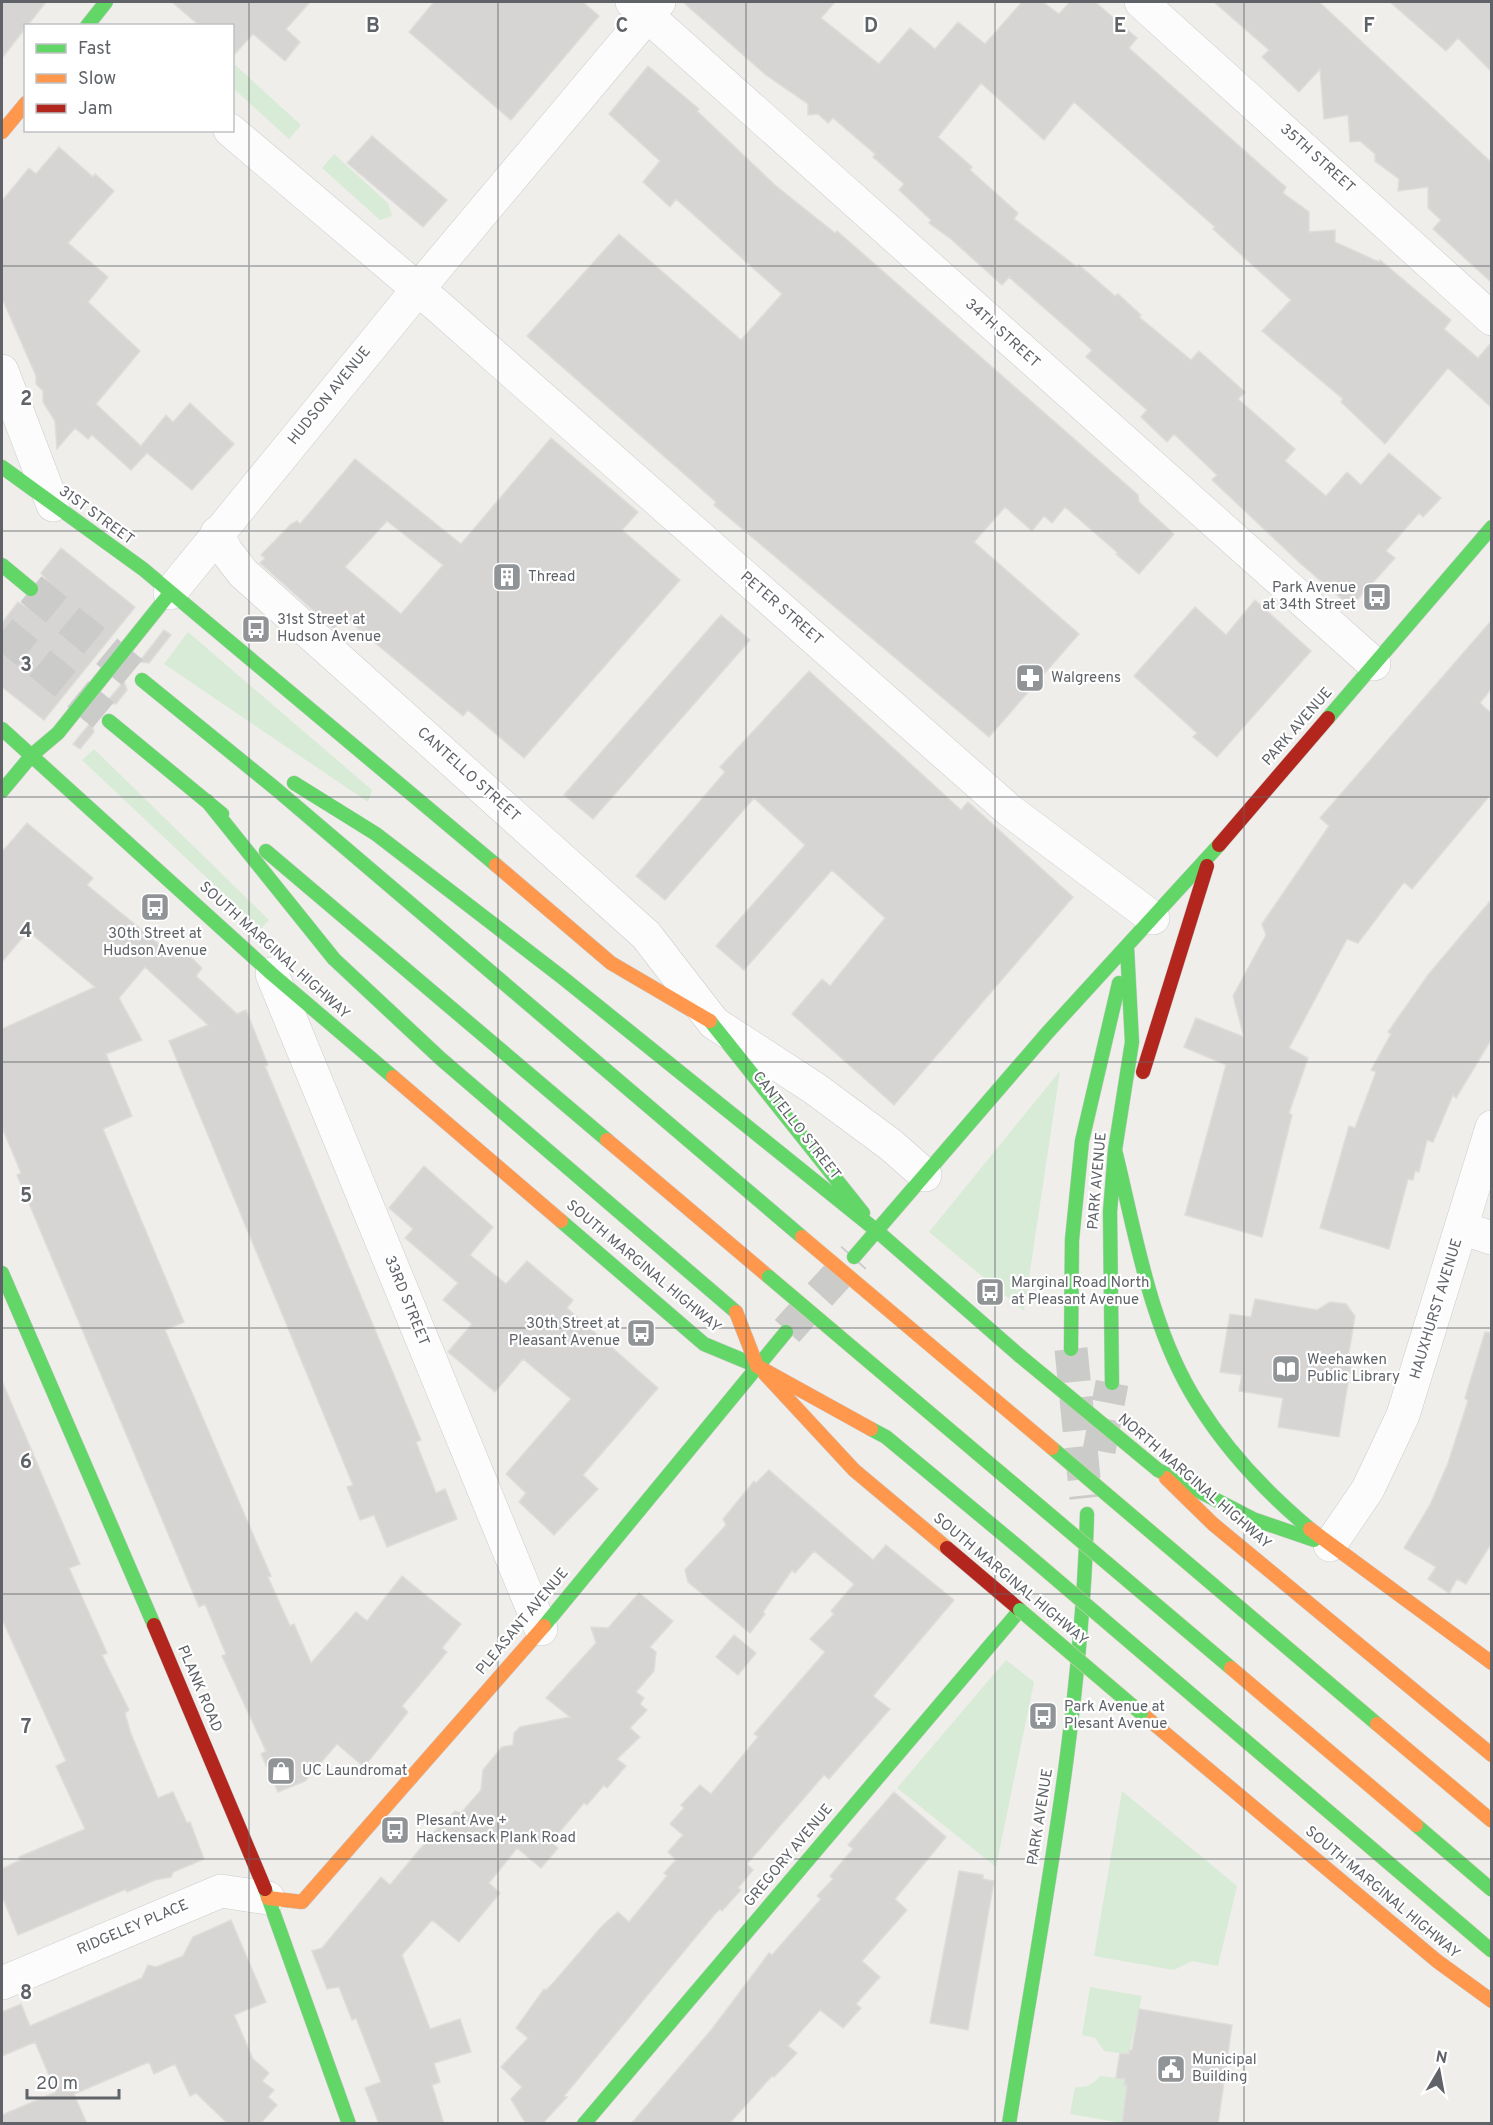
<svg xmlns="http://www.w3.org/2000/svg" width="1493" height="2125" viewBox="0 0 1493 2125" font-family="Overpass,sans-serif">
<rect width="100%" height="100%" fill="#efeeea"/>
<path fill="#d8ebd6" d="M 233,63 L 301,125 L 289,139 L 233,88 Z
M 334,154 L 388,203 L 392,216 L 380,220 L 322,168 Z
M 188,632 L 372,790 L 368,802 L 164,664 Z
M 94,749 L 269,920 L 261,929 L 82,760 Z
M 1060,1071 L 1024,1311 L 929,1232 Z
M 1006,1660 L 1034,1682 L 996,1867 L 897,1788 Z
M 1122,1791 L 1237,1886 L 1218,1966 L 1192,1961 L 1174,1970 L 1094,1956 Z
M 1090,1987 L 1142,1996 L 1129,2054 L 1104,2051 L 1095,2038 L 1082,2035 Z
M 1100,2076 L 1125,2079 L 1124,2084 L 1127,2085 L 1122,2123 L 1070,2114 L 1075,2087 C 1087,2088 1092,2085 1100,2076 Z"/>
<path fill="#d6d5d3" stroke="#deddd9" stroke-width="1.5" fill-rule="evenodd" d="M 2,2 L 46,2 L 2,58 Z
M 172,2 L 310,2 L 286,29 L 300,42 L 285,61 L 253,34 L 232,57 L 232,26 L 200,26 Z
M 434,2 L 583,2 L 599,16 L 511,120 L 409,32 Z
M 683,2 L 835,2 L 821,18 L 879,64 L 910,28 L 935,49 L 958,22 L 985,44 L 1022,2 L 1043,2 L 1059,14 L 1070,2 L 1095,2 L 1137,38 L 1129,48 L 1281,183 L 1286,187 L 1283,193 L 1309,212 L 1309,232 L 1335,230 L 1335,242 L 1379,262 L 1380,260 L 1451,320 L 1444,329 L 1478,358 L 1491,343 L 1491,407 L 1448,368 L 1385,444 L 1341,402 L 1343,399 L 1262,331 L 1291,300 L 1213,229 L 1215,227 L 1074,102 L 1044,140 L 981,83 L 938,137 L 972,167 L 970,170 L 1018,213 L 1014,219 L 1077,267 L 1079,265 L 1115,296 L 1118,294 L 1141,315 L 1139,317 L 1191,360 L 1199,351 L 1245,392 L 1238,399 L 1295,449 L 1285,461 L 1326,496 L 1347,472 L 1361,485 L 1389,453 L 1441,498 L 1423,517 L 1419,513 L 1386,551 L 1395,558 L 1351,607 L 1300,563 L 1212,480 L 1217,475 L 1174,434 L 1167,442 L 1141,417 L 1147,410 L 1086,357 L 1092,350 L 1009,277 L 1002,285 L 951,239 L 929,223 L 931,220 L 899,190 L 904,184 L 873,157 L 875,154 L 833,118 L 828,123 L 818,114 L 808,115 L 808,104 L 766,75 Z
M 1214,2 L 1319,2 L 1491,162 L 1491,282 L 1433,229 L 1441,220 L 1428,208 L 1428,187 L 1398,191 L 1399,179 L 1375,161 L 1375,154 L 1360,141 L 1350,142 L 1348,115 L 1324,119 L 1320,69 L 1299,92 L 1262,57 L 1269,50 Z
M 1390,2 L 1491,2 L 1491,71 L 1458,38 L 1446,51 Z
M 648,66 L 699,109 L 697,111 L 776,186 L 835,233 L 837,231 L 1138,495 L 1139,502 L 1174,534 L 1139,574 L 1116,554 L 1118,553 L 1065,507 L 1052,523 L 1044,516 L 1032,531 L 1005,507 L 974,542 L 1079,634 L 989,737 L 714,505 L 716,502 L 527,336 L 619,234 L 741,340 L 782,294 L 676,199 L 670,207 L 643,182 L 660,161 L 609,114 Z
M 372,136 L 447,200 L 423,227 L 347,163 Z
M 59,147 L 93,177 L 95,174 L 114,191 L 68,243 L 108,277 L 88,302 L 140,351 L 96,404 L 141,446 L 166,415 L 173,422 L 190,403 L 234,444 L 192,490 L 147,453 L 131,470 L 92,435 L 88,439 L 75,428 L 57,449 L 55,421 L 43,402 L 43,391 L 36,384 L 36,376 L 2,298 L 2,201 L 29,168 L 36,174 Z
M 551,438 L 638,512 L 622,530 L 680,580 L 524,758 L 468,710 L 463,716 L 344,617 L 334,629 L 260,563 L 265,558 L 261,555 L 291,524 L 297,521 L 300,524 L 355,459 L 461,544 ZM 387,521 L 443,565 L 401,614 L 345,567 Z
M 61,548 L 135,607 L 44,720 L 2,687 L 2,623 L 18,602 L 28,608 L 38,606 L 46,600 L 49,593 L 49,583 L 41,573 Z
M 1255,600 L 1311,651 L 1217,757 L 1193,737 L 1197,733 L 1134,676 L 1195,607 L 1226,635 Z
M 721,615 L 750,640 L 593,819 L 564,795 Z
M 1491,621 L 1491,689 L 1480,703 L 1491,713 L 1491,794 L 1412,889 L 1404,882 L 1358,943 L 1347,939 L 1289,1048 L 1308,1058 L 1289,1113 L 1292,1115 L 1262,1237 L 1185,1215 L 1226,1065 L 1184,1047 L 1196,1018 L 1244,1037 L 1233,996 L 1266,935 L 1262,924 L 1329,826 L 1320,818 Z
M 164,630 L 171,635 L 149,663 L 139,662 Z
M 809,671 L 961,810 L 968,802 L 1073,897 L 894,1105 L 792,1014 L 822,979 L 830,986 L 885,918 L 832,870 L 744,970 L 716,946 L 805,845 L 754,798 L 665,900 L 636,876 L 725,772 L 720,767 Z
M 124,681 L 127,690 L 116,704 L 106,703 Z
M 91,722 L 94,732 L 80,749 L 73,744 Z
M 27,823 L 93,878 L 87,885 L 176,958 L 184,950 L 202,968 L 196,976 L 237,1014 L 246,1010 L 268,1065 L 265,1066 L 421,1440 L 416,1442 L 436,1493 L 445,1489 L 457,1519 L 387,1547 L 374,1515 L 360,1520 L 347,1487 L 353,1485 L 169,1041 L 208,1025 L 145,967 L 119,998 L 142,1040 L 106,1054 L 132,1116 L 103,1129 L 184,1322 L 165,1330 L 271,1576 L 268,1577 L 290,1626 L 294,1624 L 311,1663 L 356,1612 L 367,1621 L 402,1576 L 461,1624 L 442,1648 L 447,1652 L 402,1706 L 408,1712 L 364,1767 L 337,1744 L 305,1781 L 278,1792 L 261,1754 L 266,1751 L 222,1656 L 226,1654 L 205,1604 L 199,1607 L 17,1175 L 21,1173 L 2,1127 L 2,1029 L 95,987 L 28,931 L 2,962 L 2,852 Z
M 1491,900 L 1491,1040 L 1456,1098 L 1453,1095 L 1433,1142 L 1427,1140 L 1419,1172 L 1415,1171 L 1413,1180 L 1408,1179 L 1389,1249 L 1320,1228 L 1349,1126 L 1355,1128 L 1376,1072 L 1371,1070 L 1391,1034 L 1388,1032 L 1428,975 Z
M 424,1166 L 493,1227 L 470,1255 L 506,1284 L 527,1261 L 573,1300 L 567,1308 L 658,1388 L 583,1475 L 598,1489 L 554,1535 L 519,1502 L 526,1493 L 506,1474 L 571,1399 L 523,1359 L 495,1392 L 448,1352 L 472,1324 L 443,1300 L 458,1283 L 405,1238 L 413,1229 L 389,1208 Z
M 1255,1299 L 1317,1310 L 1330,1302 L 1346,1304 L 1355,1316 L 1347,1365 L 1351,1365 L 1339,1437 L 1278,1427 L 1283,1398 L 1239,1391 L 1242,1375 L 1220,1372 L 1230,1314 L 1251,1317 Z
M 1485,1332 L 1491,1333 L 1491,1544 L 1466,1584 L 1457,1579 L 1449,1593 L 1428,1579 L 1436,1567 L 1404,1548 L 1430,1505 L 1448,1463 L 1468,1401 L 1465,1398 Z
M 2,1381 L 80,1564 L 69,1568 L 107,1653 L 102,1655 L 129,1710 L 125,1713 L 131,1734 L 158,1798 L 173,1792 L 187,1823 L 190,1822 L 204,1859 L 173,1872 L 171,1877 L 155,1880 L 127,1892 L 126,1889 L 18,1935 L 2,1896 L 2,1869 L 20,1860 L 19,1857 L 85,1829 L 56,1766 L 66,1761 L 2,1619 Z
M 769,1470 L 873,1560 L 886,1545 L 954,1600 L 873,1696 L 890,1709 L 829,1779 L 824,1775 L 747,1864 L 753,1870 L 738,1888 L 741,1890 L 722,1911 L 720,1909 L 714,1915 L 574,2084 L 564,2096 L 567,2097 L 542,2124 L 526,2124 L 511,2099 L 522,2087 L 501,2067 L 528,2038 L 516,2028 L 544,1989 L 546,1990 L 554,1982 L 603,1925 L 618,1912 L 629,1922 L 667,1876 L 664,1873 L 676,1860 L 668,1852 L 683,1835 L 670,1824 L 684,1808 L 681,1805 L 700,1785 L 711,1794 L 758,1737 L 754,1734 L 825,1652 L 810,1639 L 834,1614 L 831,1611 L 854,1584 L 814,1551 L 795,1573 L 792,1570 L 763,1612 L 765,1614 L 750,1633 L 688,1582 L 685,1570 L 726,1525 L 723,1519 L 754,1481 L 756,1483 Z
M 639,1593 L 673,1621 L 650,1647 L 656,1652 L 654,1671 L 636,1692 L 644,1698 L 640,1704 L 647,1710 L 630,1728 L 640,1737 L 617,1759 L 626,1766 L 607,1788 L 604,1785 L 587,1805 L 584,1803 L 551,1842 L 558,1848 L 541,1868 L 517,1848 L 489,1883 L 500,1893 L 459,1942 L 432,1920 L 402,1955 L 430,2029 L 460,2019 L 471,2052 L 434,2063 L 440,2082 L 432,2085 L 444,2124 L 379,2124 L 365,2088 L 381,2082 L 356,2018 L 352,2020 L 339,1987 L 327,1989 L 312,1951 L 322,1948 L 381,1877 L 390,1885 L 435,1831 L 455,1811 L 461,1813 L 481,1790 L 483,1770 L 502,1747 L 513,1745 L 514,1733 L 520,1727 L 570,1717 L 546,1698 L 596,1643 L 591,1627 L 608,1628 Z
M 734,1635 L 756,1653 L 738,1675 L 716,1657 Z
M 894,1792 L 946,1837 L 895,1899 L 907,1910 L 862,1961 L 880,1977 L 856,2004 L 861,2008 L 843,2028 L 820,2010 L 788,2046 L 797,2053 L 774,2077 L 772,2076 L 729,2124 L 631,2124 L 712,2029 L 769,1953 L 772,1955 L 821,1899 L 817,1896 L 833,1879 L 830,1876 L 853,1849 L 848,1845 Z
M 959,1871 L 983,1875 L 983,1879 L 994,1881 L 968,2030 L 930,2023 Z
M 231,1920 L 266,2002 L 234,2015 L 253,2059 L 269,2073 L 262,2081 L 274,2090 L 268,2097 L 277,2105 L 260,2124 L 228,2124 L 196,2093 L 190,2096 L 175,2064 L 154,2074 L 149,2062 L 74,2094 L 87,2124 L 2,2124 L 2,2115 L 56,2092 L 35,2042 L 2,2056 L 2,2012 L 21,2004 L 30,2026 L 142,1978 L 148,1965 L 156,1967 L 183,1956 L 193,1937 Z
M 1139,2009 L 1232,2025 L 1218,2124 L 1122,2124 L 1127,2085 L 1124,2085 L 1125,2079 L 1116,2078 L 1118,2064 L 1120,2053 L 1129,2054 L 1129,2050 L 1132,2050 Z"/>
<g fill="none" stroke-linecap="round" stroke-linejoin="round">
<path stroke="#cbcbca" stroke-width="33" stroke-dasharray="33 16" stroke-linecap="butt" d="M 787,1331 L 854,1257
M 1071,1349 L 1086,1498
M 1099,1451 L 1112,1383"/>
<path stroke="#cbcbca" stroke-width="33" stroke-dasharray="33 16" stroke-linecap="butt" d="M 31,589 L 138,677
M 2,632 L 107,718"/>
<g stroke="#cbcccc" stroke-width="34">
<path id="street" d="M 632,2 L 1374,664
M 1141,2 L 1492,319
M 230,130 L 439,307 L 1009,810 L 1153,918
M 2,371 L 53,505
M 217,533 L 226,551 L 243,573 L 646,935 L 714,1023 L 814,1088 L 891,1145 L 925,1175
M 170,593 L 418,289 L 659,2
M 272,974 L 541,1629
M 1462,1228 L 1492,1238
M 1330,1545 L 1368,1489 L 1403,1415 L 1492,1127
M 2,1983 L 221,1891 L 268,1898"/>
</g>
<g stroke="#cacacb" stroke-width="15">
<path id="fast" d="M 87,26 L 106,2
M 2,467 L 143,569 L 496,865
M 2,565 L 31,589
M 142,680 L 276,789 L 802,1237
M 1328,718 L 1492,527
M 109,721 L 222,814
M 2,729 L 272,974 L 393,1077
M 294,783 L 376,834 L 563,978 L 877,1231
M 2,791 L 32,755 L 58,733 L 170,593
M 207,801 L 334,959 L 441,1059 L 736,1312
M 266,851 L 607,1140
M 710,1021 L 863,1213
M 1115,1150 C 1136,1235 1150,1329 1198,1404 C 1228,1452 1267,1493 1310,1529
M 561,1221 L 704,1344 L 757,1366
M 877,1231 L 1020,1356
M 854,1257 L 1048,1032 L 1219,845
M 2,1273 L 154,1625
M 1071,1349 L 1072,1240 L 1082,1141 L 1119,983
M 1112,1383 L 1110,1212 L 1115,1150 L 1132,1042 L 1127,947
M 871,1429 L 886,1437 L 1022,1550
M 1158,1470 L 1253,1519 L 1314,1540
M 544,1626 L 786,1332
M 265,1889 L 349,2124
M 584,2124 L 1020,1610
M 1009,2124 C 1041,1921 1082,1719 1087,1514"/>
</g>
<g stroke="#cacacb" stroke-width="15">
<path id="slow" d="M 2,132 L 26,103
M 496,865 L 611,963 L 710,1021
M 393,1077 L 561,1221
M 607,1140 L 769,1277
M 736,1312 L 757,1366 L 871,1429
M 765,1374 L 854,1470 L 947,1548
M 1166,1478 L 1213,1524 L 1492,1755
M 1310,1529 L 1492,1663
M 1141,1713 L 1437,1961 L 1492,2001
M 268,1898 L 302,1902 L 544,1626"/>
</g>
<g stroke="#cacacb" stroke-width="15">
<path id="jam" d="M 1219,845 L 1328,718
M 1143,1072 L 1207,866
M 947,1548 L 1020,1610
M 154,1625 L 265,1889"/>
</g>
<use href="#street" stroke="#fdfcfc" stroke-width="33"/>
<use href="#fast" stroke="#63d668" stroke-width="14"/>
<use href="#slow" stroke="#ff974d" stroke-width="14"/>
<use href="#jam" stroke="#b3261e" stroke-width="14"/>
<g stroke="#d7ceb8" stroke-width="15" stroke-linecap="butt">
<path id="fast-bridge" d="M 769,1277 L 1231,1668
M 1020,1356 L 1158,1470
M 1052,1448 L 1377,1724
M 1022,1550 L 1492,1951
M 1020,1610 L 1141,1713
M 1416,1825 L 1492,1890"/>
</g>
<g stroke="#d7ceb8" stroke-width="15" stroke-linecap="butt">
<path id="slow-bridge" d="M 802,1237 L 1052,1448
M 1231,1668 L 1416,1825
M 1377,1724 L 1492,1821"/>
</g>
<use href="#fast-bridge" stroke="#63d668" stroke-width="14"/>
<use href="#slow-bridge" stroke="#ff974d" stroke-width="14"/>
</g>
<path fill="none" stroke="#5f6368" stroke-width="1.5" stroke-opacity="0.55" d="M 249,2 L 249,2124M 498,2 L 498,2124M 746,2 L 746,2124M 995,2 L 995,2124M 1244,2 L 1244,2124M 2,266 L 1492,266M 2,531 L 1492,531M 2,797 L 1492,797M 2,1062 L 1492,1062M 2,1328 L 1492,1328M 2,1594 L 1492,1594M 2,1859 L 1492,1859"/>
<defs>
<g id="building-square" transform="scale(1.5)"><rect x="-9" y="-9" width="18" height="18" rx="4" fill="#919496" stroke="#fff"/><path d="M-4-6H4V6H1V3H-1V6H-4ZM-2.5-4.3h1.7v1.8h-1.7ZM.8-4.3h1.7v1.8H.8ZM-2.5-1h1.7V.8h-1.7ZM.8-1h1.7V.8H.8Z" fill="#fff"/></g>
<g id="bus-square" transform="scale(1.5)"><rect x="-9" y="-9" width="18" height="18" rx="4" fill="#919496" stroke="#fff"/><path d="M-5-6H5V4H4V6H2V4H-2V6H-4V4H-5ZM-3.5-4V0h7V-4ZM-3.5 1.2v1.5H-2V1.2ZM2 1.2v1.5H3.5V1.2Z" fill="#fff"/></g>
<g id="pharmacy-square" transform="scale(1.5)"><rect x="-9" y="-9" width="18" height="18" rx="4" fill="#919496" stroke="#fff"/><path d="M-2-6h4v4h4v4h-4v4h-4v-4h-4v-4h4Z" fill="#fff"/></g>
<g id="library-square" transform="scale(1.5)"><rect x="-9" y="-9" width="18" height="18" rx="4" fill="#919496" stroke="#fff"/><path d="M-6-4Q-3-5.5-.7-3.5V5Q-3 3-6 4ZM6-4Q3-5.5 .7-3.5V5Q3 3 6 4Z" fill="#fff"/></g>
<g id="shop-square" transform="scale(1.5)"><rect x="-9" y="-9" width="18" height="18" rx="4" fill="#919496" stroke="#fff"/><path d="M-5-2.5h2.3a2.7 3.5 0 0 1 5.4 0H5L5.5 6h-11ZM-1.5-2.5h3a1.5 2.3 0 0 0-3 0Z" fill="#fff"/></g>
<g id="civic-square" transform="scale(1.5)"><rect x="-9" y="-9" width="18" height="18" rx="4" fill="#919496" stroke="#fff"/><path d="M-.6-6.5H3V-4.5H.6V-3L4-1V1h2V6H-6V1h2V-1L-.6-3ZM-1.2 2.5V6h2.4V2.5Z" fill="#fff"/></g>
</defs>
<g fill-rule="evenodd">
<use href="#building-square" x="507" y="577"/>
<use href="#bus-square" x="1377" y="597"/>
<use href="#bus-square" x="256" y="629"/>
<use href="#pharmacy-square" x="1030" y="678"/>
<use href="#bus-square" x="155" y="907"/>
<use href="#bus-square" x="990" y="1292"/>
<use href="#bus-square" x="641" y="1333"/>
<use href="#library-square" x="1286" y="1369"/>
<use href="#bus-square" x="1043" y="1716"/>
<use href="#shop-square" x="281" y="1771"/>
<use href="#bus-square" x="395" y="1830"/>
<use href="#civic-square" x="1171" y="2069"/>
</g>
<g text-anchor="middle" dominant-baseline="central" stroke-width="4.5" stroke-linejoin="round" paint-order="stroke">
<g font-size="15" fill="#5f6368" stroke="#fff">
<text transform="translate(1317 159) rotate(42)">35TH STREET</text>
<text transform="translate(1002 334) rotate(42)">34TH STREET</text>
<text transform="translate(330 396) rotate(-51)">HUDSON AVENUE</text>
<text transform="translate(96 516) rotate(36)">31ST STREET</text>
<text transform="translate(781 609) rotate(41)">PETER STREET</text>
<text transform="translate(1298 727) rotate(-49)">PARK AVENUE</text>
<text transform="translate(468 775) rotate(42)">CANTELLO STREET</text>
<text transform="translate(274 951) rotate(42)">SOUTH MARGINAL HIGHWAY</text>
<text transform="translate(796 1126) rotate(52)">CANTELLO STREET</text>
<text transform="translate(1098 1181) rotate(-85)">PARK AVENUE</text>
<text transform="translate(643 1267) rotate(40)">SOUTH MARGINAL HIGHWAY</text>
<text transform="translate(406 1301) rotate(68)">33RD STREET</text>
<text transform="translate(1437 1309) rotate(-73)">HAUXHURST AVENUE</text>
<text transform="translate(1194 1482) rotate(41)">NORTH MARGINAL HIGHWAY</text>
<text transform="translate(1010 1580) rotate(40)">SOUTH MARGINAL HIGHWAY</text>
<text transform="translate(523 1622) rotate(-50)">PLEASANT AVENUE</text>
<text transform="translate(199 1689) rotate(67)">PLANK ROAD</text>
<text transform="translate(1041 1817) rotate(-81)">PARK AVENUE</text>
<text transform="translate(789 1856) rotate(-50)">GREGORY AVENUE</text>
<text transform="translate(1382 1893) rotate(40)">SOUTH MARGINAL HIGHWAY</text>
<text transform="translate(133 1928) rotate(-23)">RIDGELEY PLACE</text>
</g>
<g font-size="15" fill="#5f6368" stroke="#fff" text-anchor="start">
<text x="528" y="577">Thread</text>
<text x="1356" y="588" text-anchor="end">Park Avenue<tspan x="1356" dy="17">at 34th Street</tspan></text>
<text x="277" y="620">31st Street at<tspan x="277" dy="17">Hudson Avenue</tspan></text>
<text x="1051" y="678">Walgreens</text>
<text x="155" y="934" text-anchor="middle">30th Street at<tspan x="155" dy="17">Hudson Avenue</tspan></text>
<text x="1011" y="1283">Marginal Road North<tspan x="1011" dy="17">at Pleasant Avenue</tspan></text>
<text x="620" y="1324" text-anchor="end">30th Street at<tspan x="620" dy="17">Pleasant Avenue</tspan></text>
<text x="1307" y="1360">Weehawken<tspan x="1307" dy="17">Public Library</tspan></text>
<text x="1064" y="1707">Park Avenue at<tspan x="1064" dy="17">Plesant Avenue</tspan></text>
<text x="302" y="1771">UC Laundromat</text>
<text x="416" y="1821">Plesant Ave +<tspan x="416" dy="17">Hackensack Plank Road</tspan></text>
<text x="1192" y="2060">Municipal<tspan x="1192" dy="17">Building</tspan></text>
</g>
</g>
<g font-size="20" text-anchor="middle" font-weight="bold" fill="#5f6368" stroke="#fff" stroke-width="4.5" stroke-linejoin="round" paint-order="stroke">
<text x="373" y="32">B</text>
<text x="622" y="32">C</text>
<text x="871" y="32">D</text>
<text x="1120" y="32">E</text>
<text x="1369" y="32">F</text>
<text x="26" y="405">2</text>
<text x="26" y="671">3</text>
<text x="26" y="937">4</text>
<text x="26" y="1202">5</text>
<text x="26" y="1468">6</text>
<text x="26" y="1733">7</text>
<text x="26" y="1999">8</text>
</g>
<rect width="1493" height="2125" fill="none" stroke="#5f6368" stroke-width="6"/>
<rect x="24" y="24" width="210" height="108" fill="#ffffff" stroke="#bfc1c3" stroke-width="1.5"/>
<rect x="36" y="44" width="30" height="9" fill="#63d668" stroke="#bfc1c3" stroke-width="1.5"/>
<text x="78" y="54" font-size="18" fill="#5f6368">Fast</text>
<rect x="36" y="74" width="30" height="9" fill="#ff974d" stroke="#bfc1c3" stroke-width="1.5"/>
<text x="78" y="84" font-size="18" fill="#5f6368">Slow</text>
<rect x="36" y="104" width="30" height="9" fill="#b3261e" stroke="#bfc1c3" stroke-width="1.5"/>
<text x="78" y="114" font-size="18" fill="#5f6368">Jam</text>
<g transform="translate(1439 2071) rotate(10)" stroke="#ffffff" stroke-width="4.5" paint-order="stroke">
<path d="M0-4.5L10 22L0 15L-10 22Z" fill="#5f6368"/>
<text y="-9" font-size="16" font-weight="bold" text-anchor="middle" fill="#5f6368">N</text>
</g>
<path d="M27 2089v9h92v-9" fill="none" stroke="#5f6368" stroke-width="3"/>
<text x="36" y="2089" font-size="18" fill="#5f6368" stroke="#ffffff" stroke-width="4.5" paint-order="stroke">20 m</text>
</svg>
